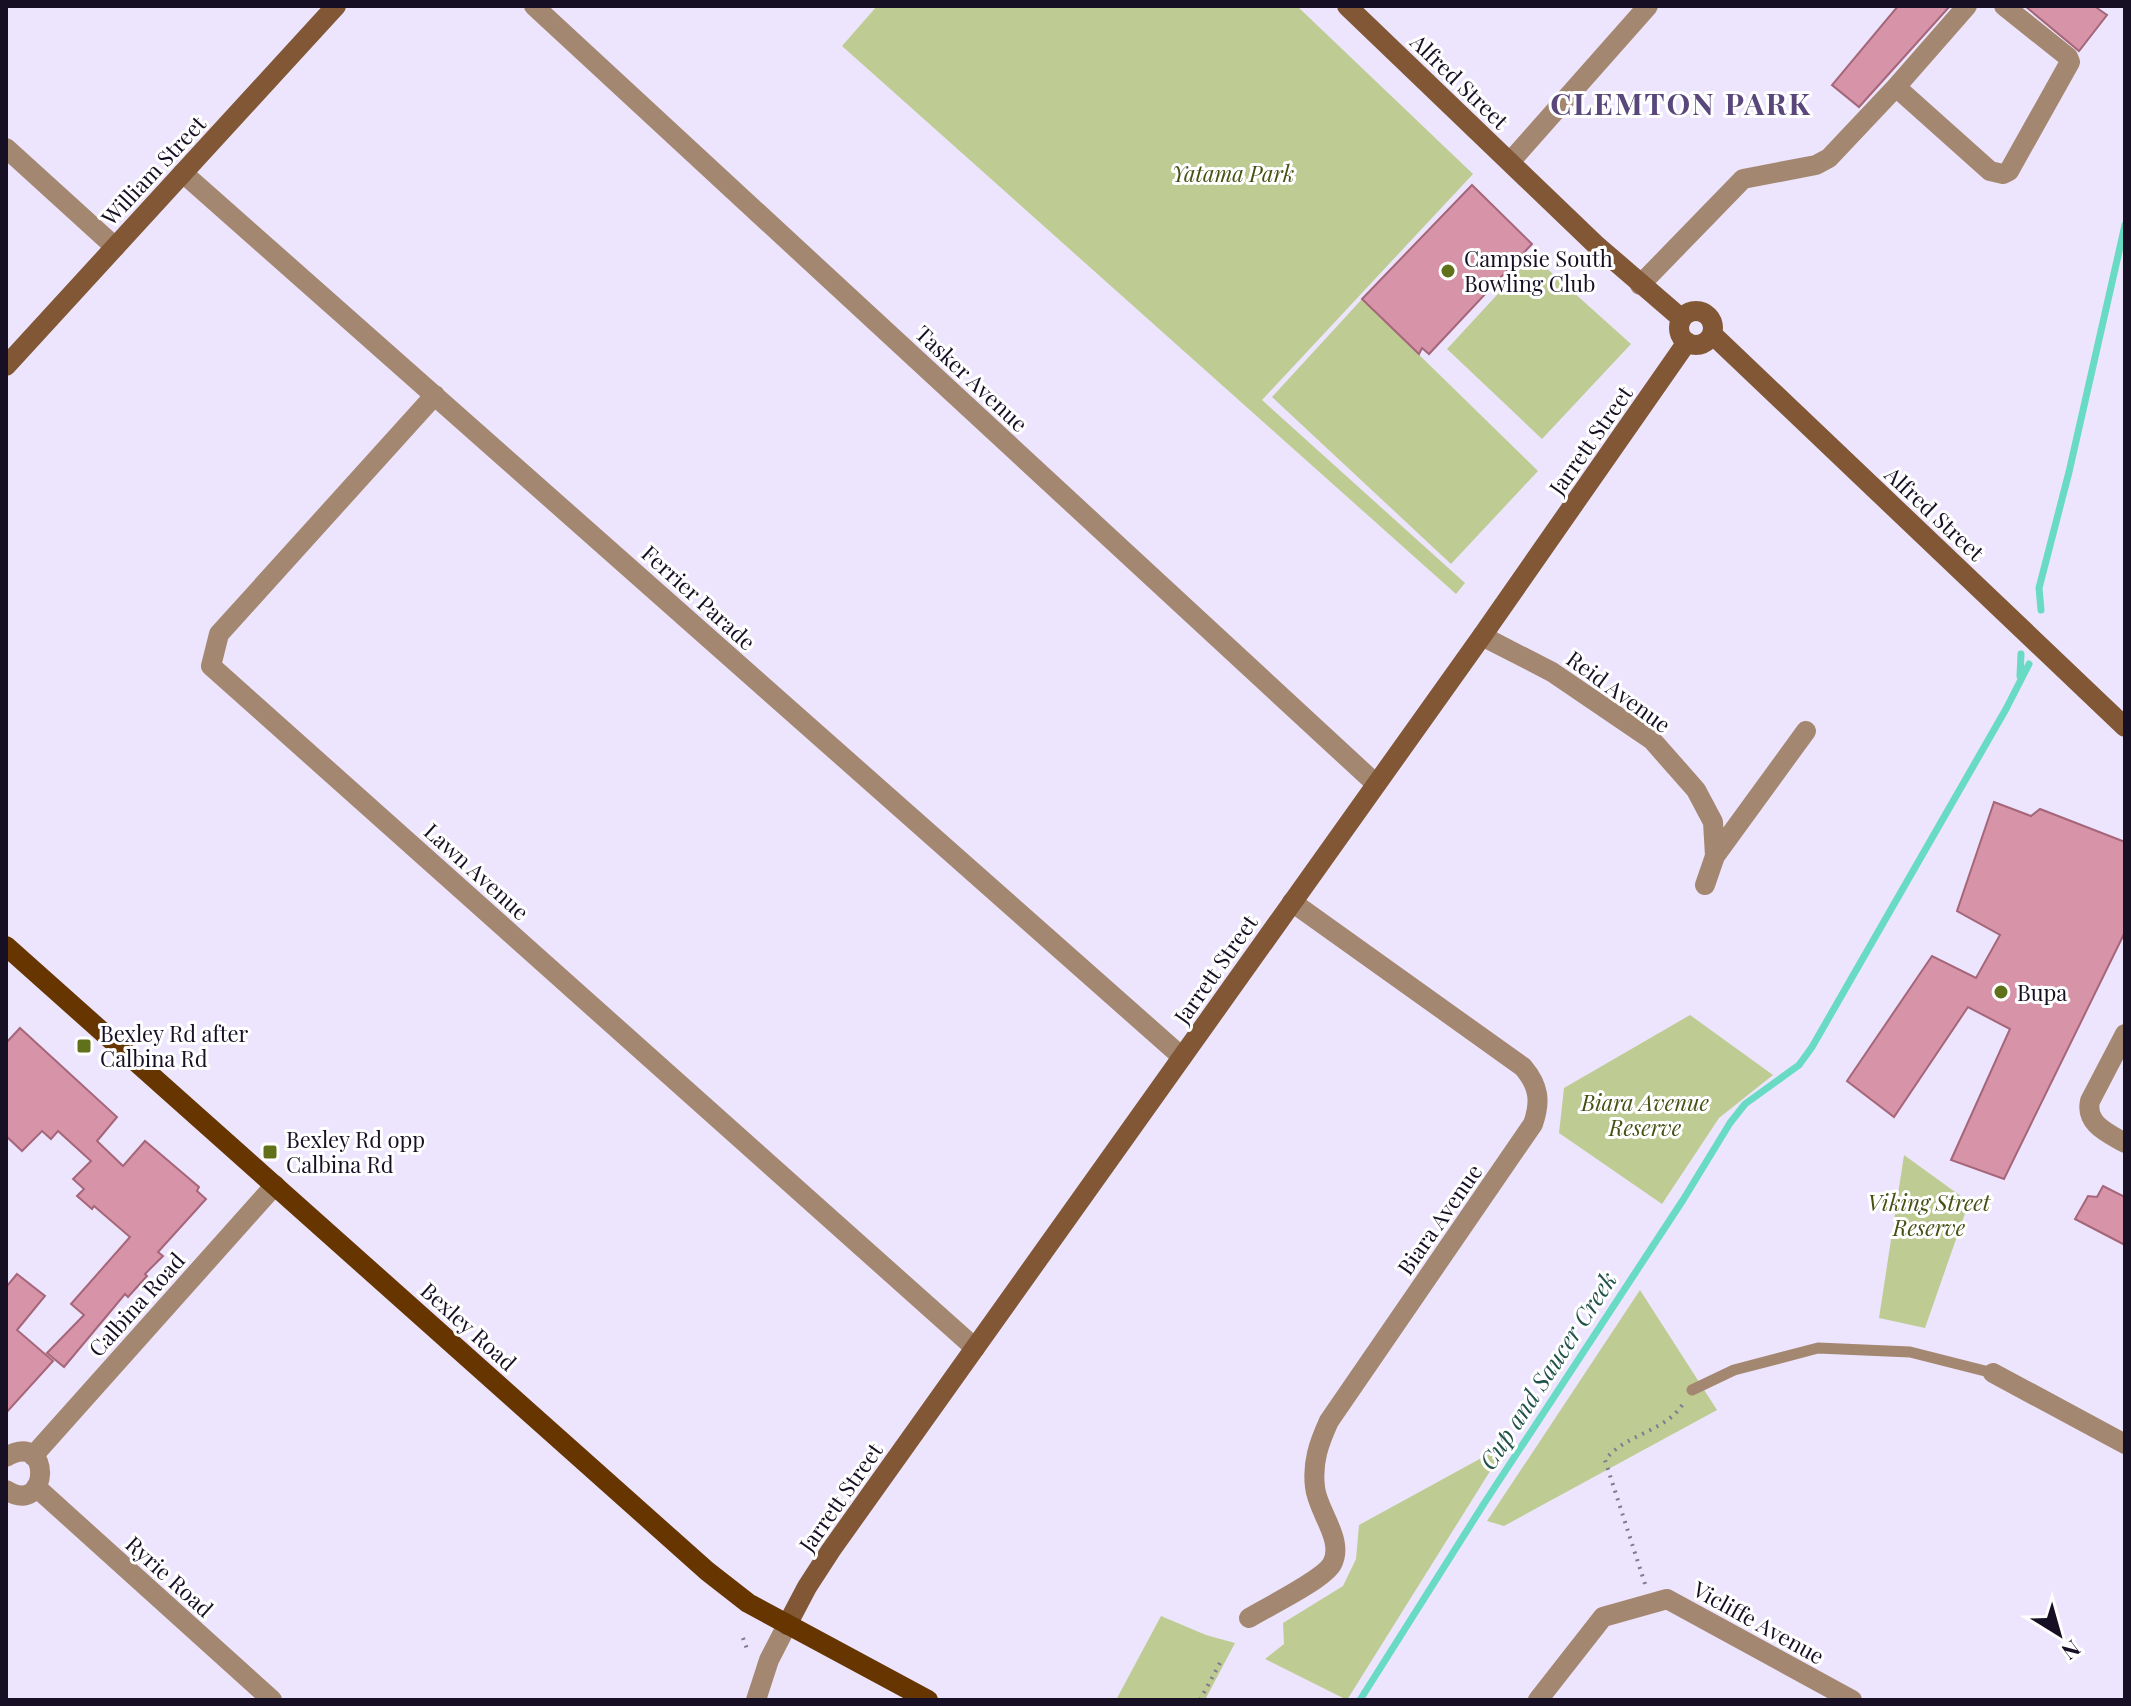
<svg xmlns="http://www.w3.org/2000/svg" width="2131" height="1706" viewBox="0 0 2131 1706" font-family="'Playfair Display',serif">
<rect width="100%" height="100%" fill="#ece5fd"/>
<path fill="#becc93" d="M 877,6 L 1297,6 L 1473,174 L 1262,400 L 1465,583 L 1456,594 L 842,46 Z
M 1533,256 L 1631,344 L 1542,439 L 1447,349 Z
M 1362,299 L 1538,471 L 1451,564 L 1272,397 Z
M 1690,1015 L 1773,1075 L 1719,1118 L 1662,1204 L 1559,1133 L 1564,1088 Z
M 1904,1155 L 1969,1202 L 1925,1328 L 1879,1318 Z
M 1640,1290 L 1717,1410 L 1504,1526 L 1487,1521 Z
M 1507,1444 L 1347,1700 L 1265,1659 L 1284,1644 L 1283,1623 L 1343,1586 L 1356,1559 L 1359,1525 Z
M 1161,1616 L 1206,1635 L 1235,1643 L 1205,1700 L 1116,1700 Z"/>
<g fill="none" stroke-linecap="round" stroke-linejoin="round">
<path stroke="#69dbc5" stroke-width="7" d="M 2041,610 L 2039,588 L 2069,472 L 2125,225
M 2020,676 L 2021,654
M 1360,1700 L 1485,1502 L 1683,1200 L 1730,1123 L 1745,1104 L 1799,1065 L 1812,1047 L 2006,709 L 2029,664"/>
</g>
<path fill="#d793a8" stroke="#a5667a" stroke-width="2" d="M 1898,6 L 1950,6 L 1859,107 L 1832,85 Z
M 2025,6 L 2094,6 L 2107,15 L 2079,51 Z
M 1472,185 L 1532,244 L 1429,354 L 1422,348 L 1419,354 L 1362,299 Z
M 1994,802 L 2031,816 L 2040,809 L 2125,842 L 2125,932 L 2004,1179 L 1951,1160 L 2010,1029 L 1968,1007 L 1894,1117 L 1847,1081 L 1932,956 L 1976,978 L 2000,935 L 1957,911 Z
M 20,1028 L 117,1117 L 97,1141 L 123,1166 L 145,1141 L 199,1187 L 197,1191 L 206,1199 L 158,1252 L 163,1256 L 145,1274 L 147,1276 L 128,1297 L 125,1294 L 64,1367 L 47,1353 L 84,1315 L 71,1304 L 130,1237 L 94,1206 L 92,1209 L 77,1196 L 84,1189 L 73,1179 L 91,1161 L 58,1131 L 51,1139 L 42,1131 L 22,1151 L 6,1136 L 6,1043 Z
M 2103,1186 L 2125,1197 L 2125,1245 L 2075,1219 L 2088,1196 L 2097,1197 Z
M 17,1274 L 45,1296 L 17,1330 L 53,1361 L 6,1413 L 6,1287 Z"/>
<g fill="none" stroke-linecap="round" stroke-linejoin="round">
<path stroke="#827a91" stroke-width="4" stroke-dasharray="2 6" stroke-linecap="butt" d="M 1645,1584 L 1605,1460 C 1626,1433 1667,1432 1684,1402
M 743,1638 L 747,1649
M 1200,1700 L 1220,1663"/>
<path stroke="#a48770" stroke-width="11" d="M 1692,1390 L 1734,1370 L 1818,1348 L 1910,1352 L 1993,1373"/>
<path stroke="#a48770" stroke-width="20" d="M 534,6 L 1376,784
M 1896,87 L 1990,171 L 2003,174 L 2009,171 L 2070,62 L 2068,57 L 2004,6
M 6,148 L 115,247
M 1510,162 L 1648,6
M 183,173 L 1182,1057
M 1640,285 L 1743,179 L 1816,165 L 1829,158 L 1896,87 L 1967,6
M 435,395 L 219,634 L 211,666 L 975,1348
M 1482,636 L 1552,672 L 1652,740 L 1696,790 L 1713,822 L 1715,856 L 1705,885
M 1715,856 L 1806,731
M 2125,1034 L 2090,1101 C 2085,1124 2108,1133 2125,1143
M 1993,1373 L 2125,1444
M 33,1456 L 275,1185
M 6,1457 C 53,1429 50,1518 6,1490
M 36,1487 L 272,1700
M 1249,1618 C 1267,1607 1323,1580 1332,1564 C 1345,1540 1317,1511 1315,1487 C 1312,1462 1319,1443 1329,1421 L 1533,1124 C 1541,1101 1539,1086 1523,1067 L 1292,902
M 756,1700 L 769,1660 L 787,1625
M 1538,1700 L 1603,1617 L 1667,1599 L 1852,1700"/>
<path stroke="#815735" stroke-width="20" d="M 1347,6 L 1595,244 L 1682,319
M1679 328a17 17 0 1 1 34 0a17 17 0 1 1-34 0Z
M 1712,334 L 2125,727
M 6,366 L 336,6
M 787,1625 L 807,1587 L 831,1550 L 1482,636 L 1687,342"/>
<path stroke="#673500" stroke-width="20" d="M 6,946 L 707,1571 L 748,1603 L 928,1700"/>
</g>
<g fill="#60701b" stroke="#fff" stroke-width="3">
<circle cx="1448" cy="271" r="8"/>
<circle cx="2001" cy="992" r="8"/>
<rect x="76" y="1038" width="16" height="16" rx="4"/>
<rect x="262" y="1144" width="16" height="16" rx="4"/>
</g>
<g text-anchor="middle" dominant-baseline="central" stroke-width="6" stroke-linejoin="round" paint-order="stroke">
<g font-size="22" fill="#170f24" stroke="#fff">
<text transform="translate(1460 81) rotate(44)">Alfred Street</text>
<text transform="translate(153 170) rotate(-47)">William Street</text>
<text transform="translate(972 378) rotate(43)">Tasker Avenue</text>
<text transform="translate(1590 440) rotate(-55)">Jarrett Street</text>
<text transform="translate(1935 513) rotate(43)">Alfred Street</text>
<text transform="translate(699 597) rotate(42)">Ferrier Parade</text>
<text transform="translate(1619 691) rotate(36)">Reid Avenue</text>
<text transform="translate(477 871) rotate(42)">Lawn Avenue</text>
<text transform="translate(1215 969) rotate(-55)">Jarrett Street</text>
<text transform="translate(1439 1219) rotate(-55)">Biara Avenue</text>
<text transform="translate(136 1304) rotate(-48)">Calbina Road</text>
<text transform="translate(469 1326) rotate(42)">Bexley Road</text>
<text transform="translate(840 1497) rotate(-55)">Jarrett Street</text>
<text transform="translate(170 1576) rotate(42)">Ryrie Road</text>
<text transform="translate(1759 1622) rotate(29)">Vicliffe Avenue</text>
</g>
<g font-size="22" font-style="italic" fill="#455013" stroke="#fff">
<text x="1233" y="173">Yatama Park</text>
<text x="1645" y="1102">Biara Avenue<tspan x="1645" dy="25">Reserve</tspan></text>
<text x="1929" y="1202">Viking Street<tspan x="1929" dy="25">Reserve</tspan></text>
</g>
<g font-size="22" fill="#170f24" stroke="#fff" text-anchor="start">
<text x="1464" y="258">Campsie South<tspan x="1464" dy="25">Bowling Club</tspan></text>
<text x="2017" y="992">Bupa</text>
<text x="100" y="1033">Bexley Rd after<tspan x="100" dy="25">Calbina Rd</tspan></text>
<text x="286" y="1139">Bexley Rd opp<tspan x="286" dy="25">Calbina Rd</tspan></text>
</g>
<g font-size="24" font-style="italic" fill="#205249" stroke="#fff">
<text transform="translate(1547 1370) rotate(-57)">Cup and Saucer Creek</text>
</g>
<g font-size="30" font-weight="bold" letter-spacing="2" fill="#59477b" stroke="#fff">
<text x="1681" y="103">CLEMTON PARK</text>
</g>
</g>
<rect width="2131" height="1706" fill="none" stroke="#170f24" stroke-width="16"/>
<g transform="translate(2059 1634) rotate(143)" stroke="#ffffff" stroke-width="6" paint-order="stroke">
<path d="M0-6L14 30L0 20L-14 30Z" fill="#170f24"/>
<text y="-12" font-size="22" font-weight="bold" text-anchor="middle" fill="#170f24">N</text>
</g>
</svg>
